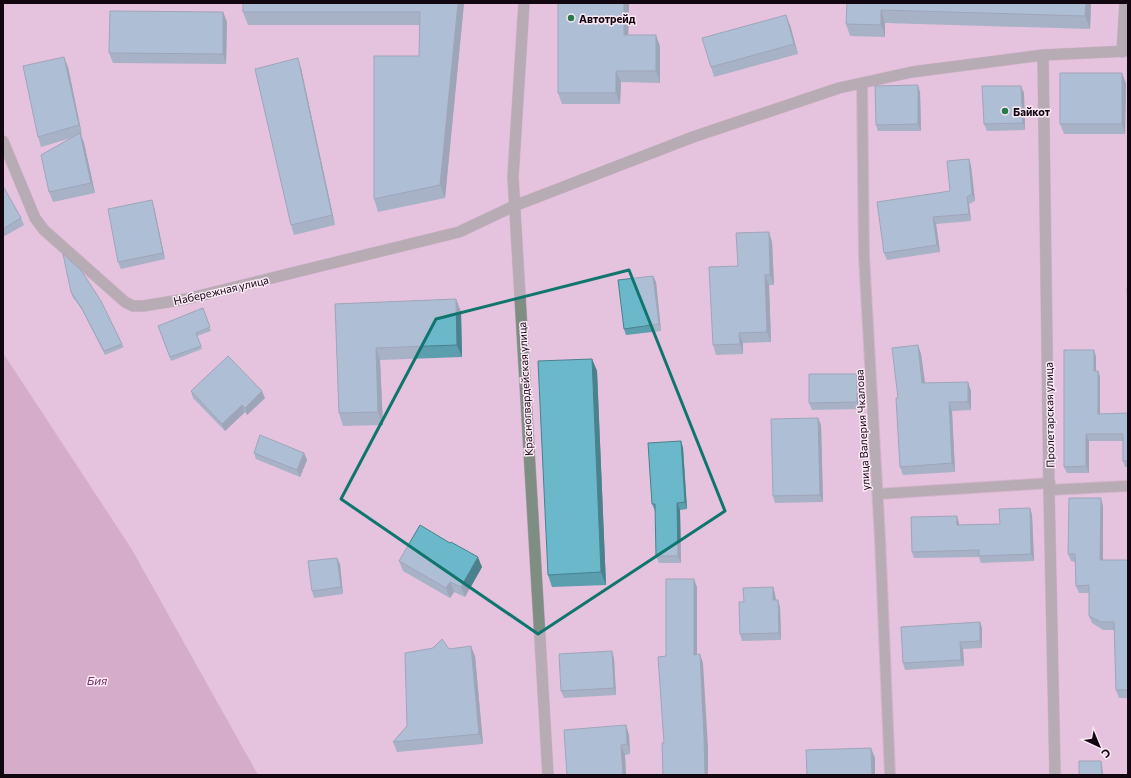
<svg xmlns="http://www.w3.org/2000/svg" width="1131" height="778" viewBox="0 0 1131 778" font-family="Commissioner,sans-serif">
<rect width="100%" height="100%" fill="#e5c2dd"/>
<path fill="#c390b7" d="M 3,353 L 131,548 L 258,775 L 3,775 Z"/>
<g fill="none" stroke-linecap="round" stroke-linejoin="round">
<g stroke="#bfa0b8" stroke-width="12">
<path id="service" d="M 862,83 L 864,256 L 880,538 L 890,775
M 1049,490 L 1128,486
M 878,494 L 1050,483"/>
</g>
<g stroke="#bfa0b8" stroke-width="12">
<path id="minor" d="M 524,3 L 513,177 L 548,775
M 1122,52 L 1125,3
M 1043,55 L 1049,490 L 1055,775
M 3,141 L 35,218 L 44,230 L 125,302 L 133,306 L 143,306 L 186,299 L 459,232 L 514,206 L 693,137 L 839,88 L 912,72 L 1043,55 L 1128,51"/>
</g>
<use href="#service" stroke="#7e8e83" stroke-width="10"/>
<use href="#minor" stroke="#7e8e83" stroke-width="11"/>
</g>
<path fill="#5b9eae" d="M 243,3 L 464,3 L 445,198 L 378,212 L 374,199 L 419,56 L 420,25 L 248,25 L 243,12 Z
M 629,3 L 628,35 L 660,46 L 660,83 L 621,82 L 620,104 L 562,104 L 558,93 Z
M 847,3 L 1091,3 L 1090,29 L 885,23 L 885,37 L 850,36 L 846,24 Z
M 223,12 L 227,22 L 226,64 L 113,63 L 109,53 Z
M 790,25 L 798,54 L 714,77 L 711,67 Z
M 68,67 L 82,135 L 81,135 L 84,143 L 95,193 L 53,202 L 49,192 L 71,138 L 41,147 L 38,137 Z
M 301,68 L 335,225 L 294,235 L 291,225 Z
M 1126,83 L 1125,134 L 1064,134 L 1060,124 Z
M 920,92 L 921,131 L 878,131 L 876,125 Z
M 1024,93 L 1025,130 L 987,131 L 984,124 Z
M 969,159 L 971,166 L 975,201 L 969,204 L 971,221 L 936,224 L 940,252 L 887,260 L 884,253 L 950,191 Z
M 3,186 L 21,218 L 24,225 L 3,237 Z
M 154,207 L 165,259 L 121,269 L 118,262 Z
M 772,242 L 774,285 L 769,285 L 771,342 L 743,343 L 743,354 L 716,355 L 713,345 L 738,266 Z
M 653,276 L 656,282 L 661,331 L 626,335 L 624,329 Z
M 71,292 L 122,344 L 124,347 L 105,355 L 82,310 L 72,296 Z
M 456,299 L 461,312 L 462,357 L 380,360 L 383,425 L 343,426 L 339,413 L 335,304 Z
M 203,308 L 211,331 L 197,336 L 202,349 L 171,361 L 158,326 Z
M 918,345 L 921,354 L 925,383 L 968,382 L 971,391 L 971,410 L 952,411 L 955,472 L 903,475 L 900,467 L 898,398 Z
M 1094,350 L 1096,357 L 1096,371 L 1098,371 L 1100,377 L 1100,414 L 1128,413 L 1128,467 L 1125,467 L 1123,461 L 1123,441 L 1089,441 L 1089,473 L 1067,473 L 1064,467 Z
M 592,359 L 597,371 L 606,585 L 552,587 L 548,575 Z
M 857,374 L 859,381 L 860,409 L 812,410 L 809,403 Z
M 191,391 L 265,398 L 247,415 L 245,412 L 225,431 L 193,398 Z
M 818,418 L 821,425 L 823,502 L 775,503 L 773,496 Z
M 681,441 L 683,448 L 687,509 L 680,510 L 681,563 L 659,563 L 656,556 L 656,511 L 655,511 L 652,504 Z
M 254,453 L 304,453 L 307,460 L 300,477 L 256,459 Z
M 1103,506 L 1103,560 L 1128,560 L 1128,698 L 1119,698 L 1116,690 L 1114,630 L 1103,630 L 1092,623 L 1089,616 L 1089,593 L 1079,593 L 1076,586 L 1075,562 L 1071,561 L 1068,554 Z
M 1030,508 L 1032,515 L 1034,561 L 981,563 L 979,557 L 914,558 L 912,552 L 959,523 L 959,525 L 1000,524 Z
M 450,543 L 482,567 L 465,597 L 454,592 L 450,598 L 403,571 L 399,561 Z
M 340,564 L 343,594 L 314,598 L 312,591 Z
M 773,587 L 775,594 L 776,600 L 780,607 L 781,640 L 742,641 L 740,634 L 744,602 Z
M 980,622 L 982,628 L 982,648 L 963,649 L 964,666 L 905,670 L 903,663 Z
M 449,649 L 475,656 L 483,744 L 397,752 L 393,742 L 407,726 Z
M 614,658 L 616,695 L 564,698 L 561,691 Z
M 626,725 L 629,735 L 630,754 L 625,755 L 626,775 L 567,775 Z"/>
<path fill="#4a818d" d="M 458,3 L 464,3 L 445,198 L 440,185 Z
M 624,3 L 629,3 L 628,46 L 624,35 Z
M 1086,3 L 1091,3 L 1090,29 L 1085,16 Z
M 881,10 L 885,23 L 885,37 L 881,25 Z
M 223,12 L 227,22 L 226,64 L 223,54 Z
M 786,15 L 790,25 L 798,54 L 794,44 Z
M 656,35 L 660,46 L 660,83 L 656,71 Z
M 64,57 L 68,67 L 82,135 L 79,125 Z
M 298,58 L 301,68 L 335,225 L 332,215 Z
M 616,71 L 621,82 L 620,104 L 616,93 Z
M 1122,73 L 1126,83 L 1125,134 L 1122,124 Z
M 918,85 L 920,92 L 921,131 L 918,124 Z
M 1021,86 L 1024,93 L 1025,130 L 1023,123 Z
M 80,133 L 84,143 L 95,193 L 91,183 Z
M 969,159 L 971,166 L 975,201 L 972,194 Z
M 967,197 L 969,204 L 971,221 L 969,214 Z
M 152,200 L 154,207 L 165,259 L 163,253 Z
M 933,217 L 936,224 L 940,252 L 937,245 Z
M 769,232 L 772,242 L 774,285 L 770,275 Z
M 765,275 L 769,285 L 771,342 L 767,332 Z
M 653,276 L 656,282 L 661,331 L 659,324 Z
M 456,299 L 461,312 L 462,357 L 457,345 Z
M 739,333 L 743,343 L 743,354 L 740,344 Z
M 918,345 L 921,354 L 926,391 L 922,383 Z
M 376,348 L 380,360 L 383,425 L 378,412 Z
M 1094,350 L 1096,357 L 1096,377 L 1094,371 Z
M 592,359 L 597,371 L 606,585 L 601,572 Z
M 1098,371 L 1100,377 L 1100,420 L 1098,414 Z
M 857,374 L 859,381 L 860,409 L 857,402 Z
M 968,382 L 971,391 L 971,410 L 968,402 Z
M 262,391 L 265,398 L 247,415 L 245,408 Z
M 949,402 L 952,411 L 955,472 L 952,463 Z
M 242,405 L 245,412 L 225,431 L 222,424 Z
M 818,418 L 821,425 L 823,502 L 820,495 Z
M 1086,434 L 1089,441 L 1089,473 L 1086,466 Z
M 681,441 L 683,448 L 687,509 L 685,502 Z
M 304,453 L 307,460 L 300,477 L 297,470 Z
M 1101,498 L 1103,506 L 1103,568 L 1100,560 Z
M 677,503 L 680,510 L 681,563 L 678,556 Z
M 1030,508 L 1032,515 L 1034,561 L 1031,554 Z
M 957,516 L 959,523 L 959,532 L 957,525 Z
M 478,557 L 482,567 L 465,597 L 461,587 Z
M 337,558 L 340,564 L 343,594 L 341,587 Z
M 694,579 L 697,587 L 697,663 L 694,655 Z
M 450,582 L 454,592 L 450,598 L 446,588 Z
M 773,587 L 775,594 L 776,607 L 773,600 Z
M 778,600 L 780,607 L 781,640 L 779,633 Z
M 980,622 L 982,628 L 982,648 L 980,641 Z
M 960,642 L 963,649 L 964,666 L 961,660 Z
M 471,646 L 475,656 L 483,744 L 479,734 Z
M 612,651 L 614,658 L 616,695 L 614,688 Z
M 700,654 L 703,663 L 708,747 L 708,775 L 705,775 Z
M 626,725 L 629,735 L 630,754 L 627,744 Z
M 621,745 L 625,755 L 626,775 L 623,775 Z
M 871,748 L 875,758 L 875,775 L 872,775 Z
M 1101,761 L 1102,764 L 1103,775 L 1102,775 Z"/>
<path fill="#6ab8ca" stroke="#4a818d" d="M 243,3 L 458,3 L 440,185 L 374,199 L 374,56 L 419,56 L 420,12 L 243,12 Z
M 558,3 L 624,3 L 624,35 L 656,35 L 656,71 L 616,71 L 616,93 L 558,93 Z
M 847,3 L 1086,3 L 1085,16 L 881,10 L 881,25 L 846,24 Z
M 110,11 L 223,12 L 223,54 L 109,53 Z
M 786,15 L 794,44 L 711,67 L 702,38 Z
M 64,57 L 79,125 L 38,137 L 23,66 Z
M 298,58 L 332,215 L 291,225 L 255,69 Z
M 1060,73 L 1122,73 L 1122,124 L 1060,124 Z
M 918,85 L 918,124 L 876,125 L 875,86 Z
M 982,86 L 1021,86 L 1023,123 L 984,124 Z
M 80,133 L 91,183 L 49,192 L 41,155 Z
M 969,159 L 972,194 L 967,197 L 969,214 L 933,217 L 937,245 L 884,253 L 877,202 L 950,191 L 947,161 Z
M 3,186 L 21,218 L 3,229 Z
M 152,200 L 163,253 L 118,262 L 108,209 Z
M 769,232 L 770,275 L 765,275 L 767,332 L 739,333 L 740,344 L 713,345 L 709,267 L 738,266 L 736,233 Z
M 63,254 L 81,270 L 101,301 L 122,344 L 104,351 L 81,307 L 71,292 Z
M 653,276 L 659,324 L 624,329 L 618,280 Z
M 1127,288 L 1128,288 L 1128,313 Z
M 456,299 L 457,345 L 376,348 L 378,412 L 339,413 L 335,304 Z
M 203,308 L 210,327 L 196,333 L 201,346 L 170,357 L 158,326 Z
M 918,345 L 922,383 L 968,382 L 968,402 L 949,402 L 952,463 L 900,467 L 896,398 L 898,398 L 892,348 Z
M 1064,350 L 1094,350 L 1094,371 L 1098,371 L 1098,414 L 1128,413 L 1128,461 L 1123,461 L 1123,434 L 1086,434 L 1086,466 L 1064,467 Z
M 228,356 L 262,391 L 245,408 L 242,405 L 222,424 L 191,391 Z
M 592,359 L 601,572 L 548,575 L 538,361 Z
M 809,374 L 857,374 L 857,402 L 809,403 Z
M 818,418 L 820,495 L 773,496 L 771,419 Z
M 260,435 L 304,453 L 297,470 L 254,453 Z
M 681,441 L 685,502 L 677,503 L 678,556 L 656,556 L 655,504 L 652,504 L 648,443 Z
M 1069,498 L 1101,498 L 1100,560 L 1128,560 L 1128,690 L 1116,690 L 1114,622 L 1101,622 L 1089,616 L 1089,585 L 1076,586 L 1075,554 L 1068,554 Z
M 1030,508 L 1031,554 L 979,556 L 979,550 L 912,552 L 911,517 L 957,516 L 957,525 L 1000,524 L 999,509 Z
M 420,525 L 450,543 L 451,542 L 478,557 L 461,587 L 450,582 L 446,588 L 399,561 Z
M 337,558 L 341,587 L 312,591 L 308,561 Z
M 666,579 L 694,579 L 694,655 L 700,654 L 704,738 L 705,775 L 663,775 L 662,743 L 664,743 L 658,657 L 666,656 Z
M 773,587 L 773,600 L 778,600 L 779,633 L 740,634 L 739,602 L 744,602 L 743,588 Z
M 980,622 L 980,641 L 960,642 L 961,660 L 903,663 L 901,627 Z
M 442,639 L 449,649 L 471,646 L 479,734 L 393,742 L 407,726 L 405,653 L 433,648 Z
M 612,651 L 614,688 L 561,691 L 559,654 Z
M 626,725 L 627,744 L 621,745 L 623,775 L 567,775 L 564,730 Z
M 871,748 L 872,775 L 807,775 L 806,750 Z
M 1079,761 L 1101,761 L 1102,775 L 1079,775 Z"/>
<path d="M0 0H1131V778H0ZM 629,270 L 725,511 L 538,634 L 341,499 L 436,319 Z" fill="#e5c2dd" fill-opacity=".55" fill-rule="evenodd"/>
<path fill="none" stroke="#0f766e" stroke-width="3" stroke-linejoin="round" d="M 629,270 L 725,511 L 538,634 L 341,499 L 436,319 Z"/>
<g fill="#287a4b" stroke="#fbe9f6" stroke-width="1.5">
<circle cx="571" cy="18" r="4"/>
<circle cx="1005" cy="111" r="4"/>
</g>
<g text-anchor="middle" dominant-baseline="central" stroke-width="3" stroke-linejoin="round" paint-order="stroke">
<g font-size="11" font-weight="bold" fill="#120710" stroke="#fbe9f6" text-anchor="start">
<text x="579" y="18">Автотрейд</text>
<text x="1013" y="111">Байкот</text>
</g>
<g font-size="11" fill="#120710" stroke="#fbe9f6">
<text transform="translate(221 290) rotate(-13)">Набережная улица</text>
<text transform="translate(525 389) rotate(-93)">Красногвардейская улица</text>
<text transform="translate(1049 415) rotate(-91)">Пролетарская улица</text>
<text transform="translate(862 430) rotate(-93)">улица Валерия Чкалова</text>
</g>
<g font-size="12" font-style="italic" fill="#743669" stroke="#fbe9f6">
<text x="97" y="680">Бия</text>
</g>
</g>
<rect width="1131" height="778" fill="none" stroke="#120710" stroke-width="8"/>
<g transform="translate(1099 746) rotate(136)" stroke="#fbe9f6" stroke-width="3" paint-order="stroke">
<path d="M0-3L7 15L0 10L-7 15Z" fill="#120710"/>
<text y="-6" font-size="11" font-weight="bold" text-anchor="middle" fill="#120710">С</text>
</g>
</svg>
